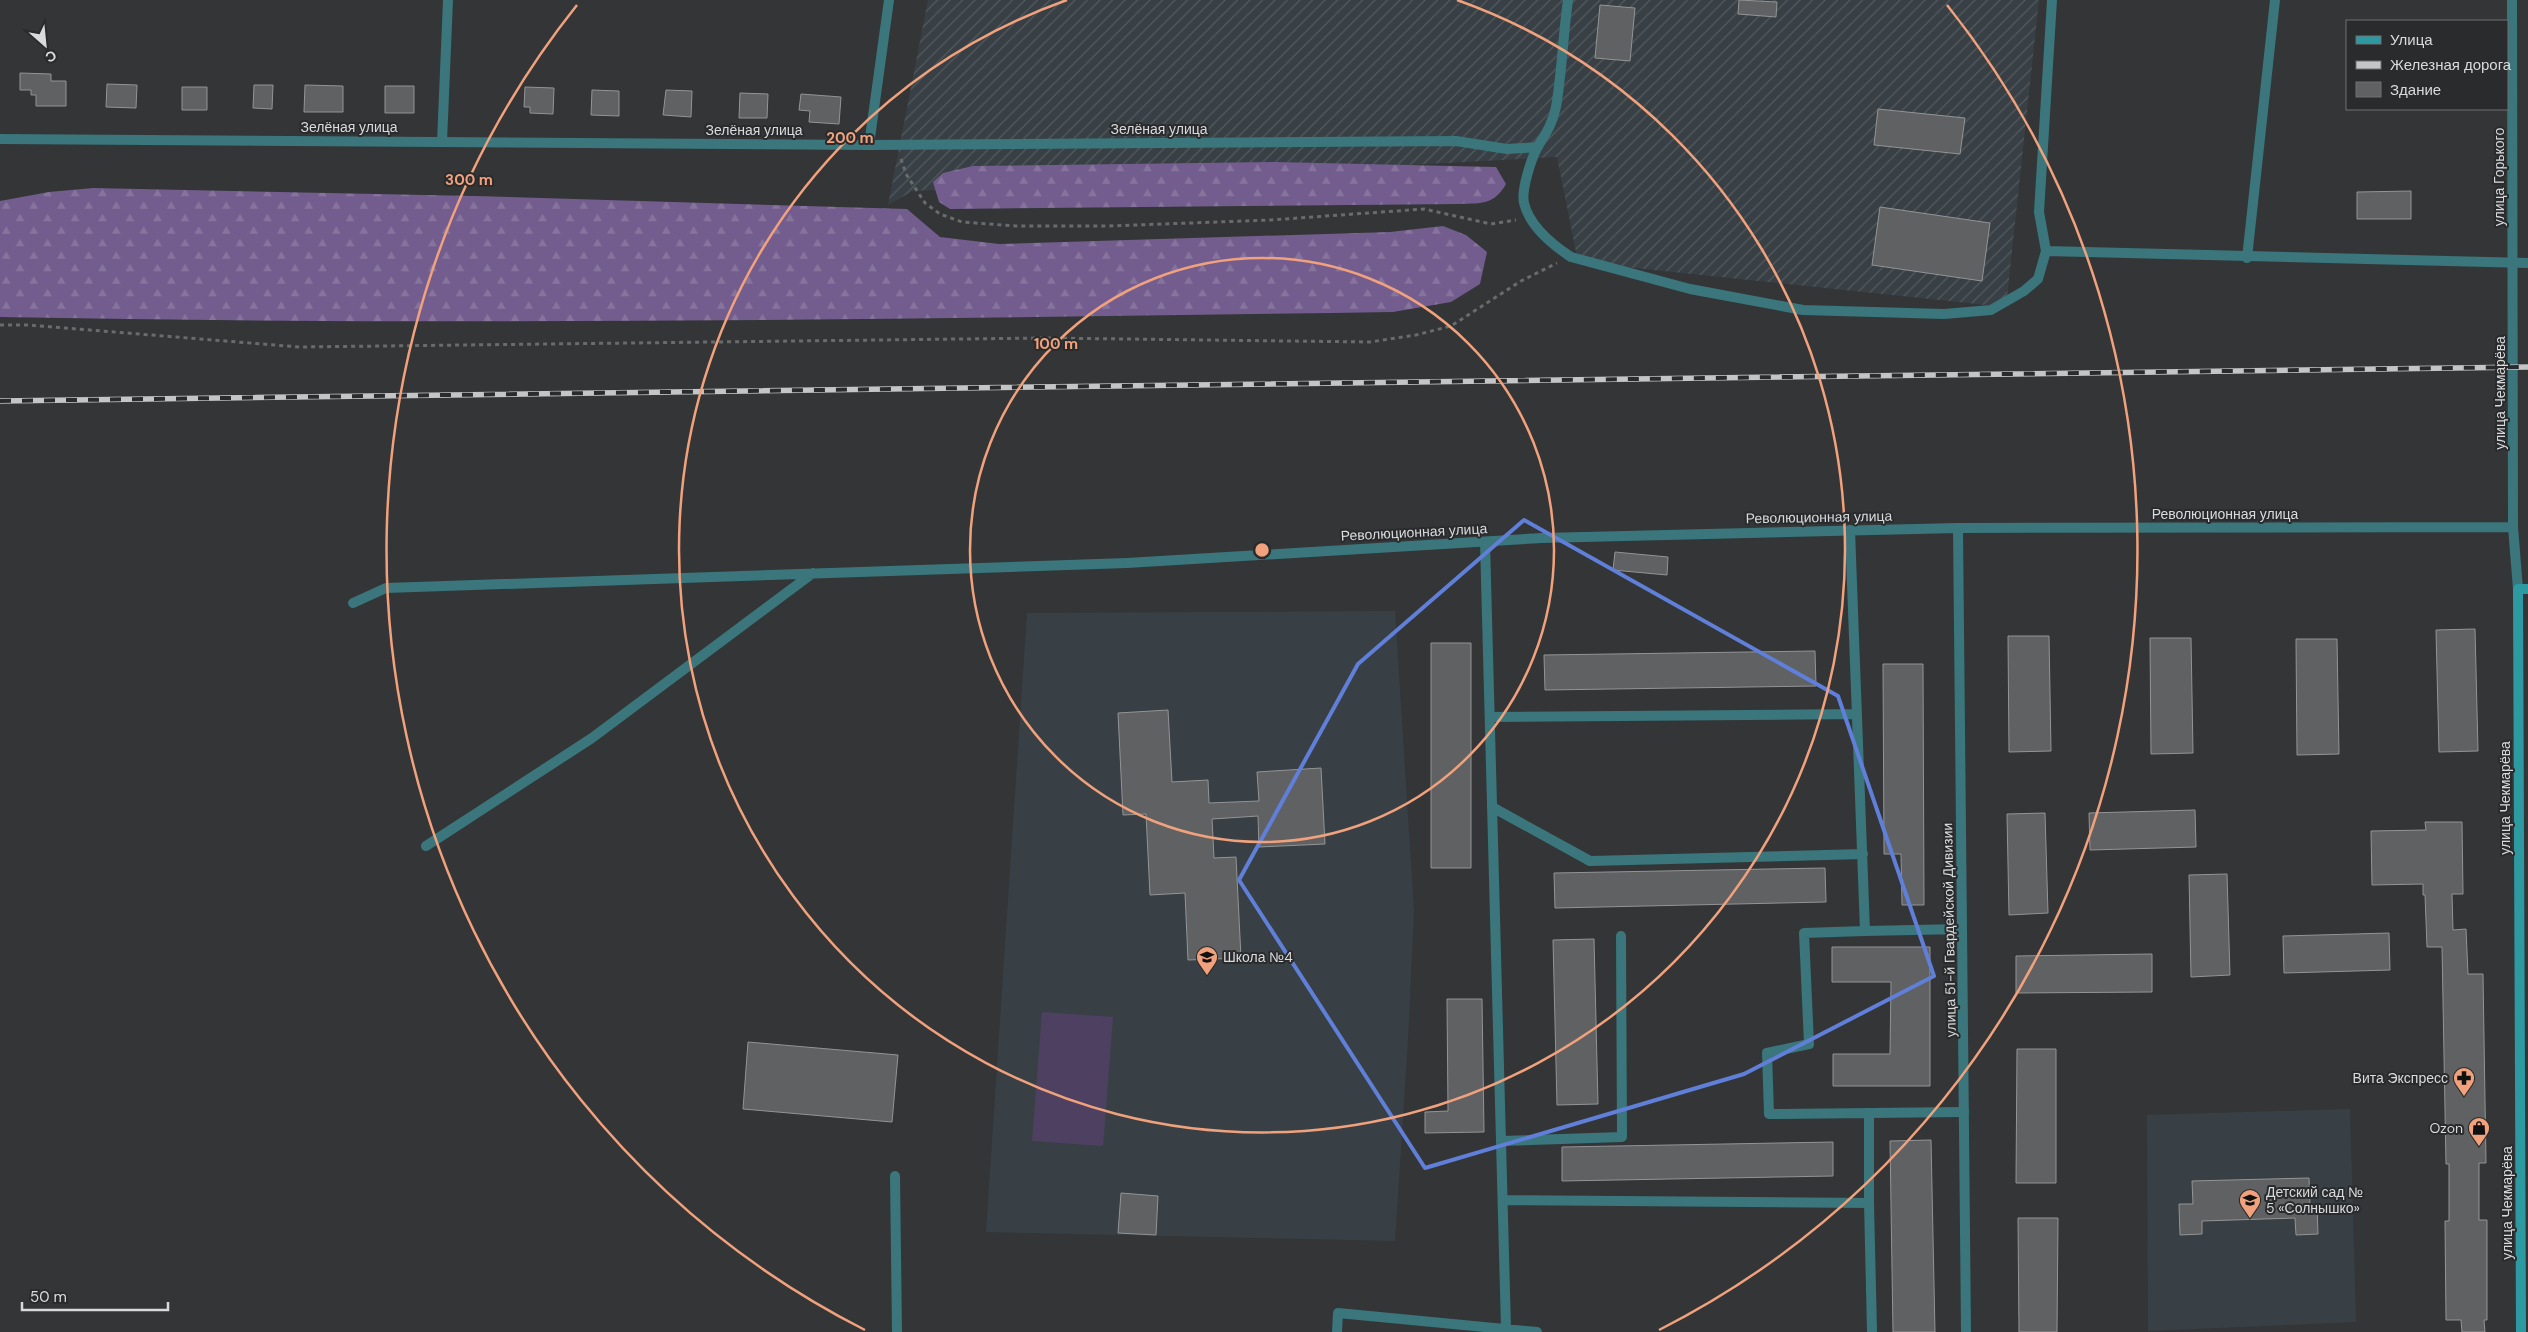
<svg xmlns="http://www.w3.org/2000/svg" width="2528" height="1332" viewBox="0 0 2528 1332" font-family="'DM Sans',sans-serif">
<defs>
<pattern id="industrial-furrows" width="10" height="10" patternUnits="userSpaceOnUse" patternTransform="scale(1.25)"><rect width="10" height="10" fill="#384045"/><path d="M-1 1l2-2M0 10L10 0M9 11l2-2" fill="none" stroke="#545b5f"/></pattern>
<pattern id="forest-firs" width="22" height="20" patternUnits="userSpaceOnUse" patternTransform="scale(1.25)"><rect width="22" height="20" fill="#735d8e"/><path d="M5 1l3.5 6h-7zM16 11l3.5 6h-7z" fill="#86749d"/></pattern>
</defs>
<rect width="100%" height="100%" fill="#333537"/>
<path fill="#384045" d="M 1395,611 L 1414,911 L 1408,1040 L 1395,1241 L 986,1232 L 1027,613 Z
M 2350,1109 L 2356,1322 L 2148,1331 L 2147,1115 Z"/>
<path fill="url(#industrial-furrows)" d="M 928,0 L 2039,0 L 2006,307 L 1578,262 L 1557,157 L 913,191 L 888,205 Z"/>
<path fill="url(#forest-firs)" d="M 1274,162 L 1496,167 L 1506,184 C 1494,205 1482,203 1460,204 L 950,209 L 939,202 L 933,182 L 943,173 L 973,166 Z
M 93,188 L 474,196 L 907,209 L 940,237 L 999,244 L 1390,232 L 1443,226 L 1466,235 L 1487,252 L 1480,284 L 1451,302 L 1393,312 C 929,319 464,326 0,317 L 0,201 L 49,192 Z"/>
<path fill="#4e4060" d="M 1042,1012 L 1113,1017 L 1103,1146 L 1032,1141 Z"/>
<path fill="#606163" stroke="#939496" d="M 1739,0 L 1777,2 L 1776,17 L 1738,14 Z
M 1600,5 L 1635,8 L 1630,61 L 1595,58 Z
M 20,73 L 51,74 L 51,81 L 66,81 L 66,106 L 36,106 L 36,95 L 31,95 L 31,90 L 20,90 Z
M 107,84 L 137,85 L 136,108 L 106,107 Z
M 254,85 L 273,85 L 272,109 L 253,108 Z
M 305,85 L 343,86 L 343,112 L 304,112 Z
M 385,86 L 414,86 L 414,113 L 385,113 Z
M 182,87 L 207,87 L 207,110 L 182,110 Z
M 525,87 L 554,88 L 553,114 L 530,113 L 530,107 L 524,107 Z
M 592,90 L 619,91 L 619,116 L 591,115 Z
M 666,90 L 692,91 L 691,117 L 663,115 Z
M 740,93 L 768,94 L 767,118 L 739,118 Z
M 801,94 L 841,97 L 839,124 L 809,122 L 810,111 L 799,110 Z
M 1878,109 L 1965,118 L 1960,154 L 1874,145 Z
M 2411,191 L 2411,219 L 2357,219 L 2357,192 Z
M 1880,207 L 1990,223 L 1982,281 L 1872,265 Z
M 1615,552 L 1668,557 L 1667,575 L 1613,570 Z
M 2475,629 L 2478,751 L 2439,752 L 2436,630 Z
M 2008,636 L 2049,636 L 2051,751 L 2009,752 Z
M 2150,638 L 2191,638 L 2193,753 L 2151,754 Z
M 2296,639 L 2337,639 L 2339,754 L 2297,755 Z
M 1431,643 L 1471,643 L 1471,868 L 1431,868 Z
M 1815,651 L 1816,686 L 1545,690 L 1544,655 Z
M 1883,664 L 1923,664 L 1924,905 L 1902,905 L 1901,854 L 1884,854 Z
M 1168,710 L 1172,782 L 1208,780 L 1209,803 L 1259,801 L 1257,772 L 1321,768 L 1325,844 L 1259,847 L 1258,816 L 1212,819 L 1214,858 L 1236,857 L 1241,958 L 1188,960 L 1185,893 L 1150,895 L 1146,814 L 1123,815 L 1118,713 Z
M 2195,810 L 2196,847 L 2090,850 L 2089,813 Z
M 2045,813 L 2048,913 L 2009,915 L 2007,814 Z
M 2425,822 L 2462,822 L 2463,894 L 2452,894 L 2453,930 L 2466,929 L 2468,974 L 2483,974 L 2486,1163 L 2479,1163 L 2479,1220 L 2487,1220 L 2487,1320 L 2484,1320 L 2485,1332 L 2462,1332 L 2461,1320 L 2446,1320 L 2445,1221 L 2449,1221 L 2449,1164 L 2446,1164 L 2442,947 L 2427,947 L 2425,895 L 2423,895 L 2423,884 L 2372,885 L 2371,831 L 2426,830 Z
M 1825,868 L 1826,902 L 1555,908 L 1554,873 Z
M 2227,874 L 2230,975 L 2191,977 L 2189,875 Z
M 2389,933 L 2390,970 L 2284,973 L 2283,936 Z
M 1594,939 L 1598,1104 L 1557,1105 L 1553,940 Z
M 1832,947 L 1930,947 L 1930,1086 L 1833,1086 L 1833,1054 L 1890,1054 L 1891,982 L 1832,982 Z
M 2152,954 L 2152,992 L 2016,993 L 2016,956 Z
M 1447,999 L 1482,999 L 1484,1132 L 1425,1133 L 1425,1112 L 1448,1111 Z
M 748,1042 L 898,1055 L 892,1122 L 743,1109 Z
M 2017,1049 L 2056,1049 L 2056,1183 L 2016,1183 Z
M 1931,1140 L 1935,1332 L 1893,1332 L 1890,1141 Z
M 1833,1142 L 1833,1176 L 1562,1181 L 1562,1147 Z
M 2309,1178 L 2310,1206 L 2317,1205 L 2318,1234 L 2296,1235 L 2295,1218 L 2202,1221 L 2202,1234 L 2180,1235 L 2179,1204 L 2193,1204 L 2192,1181 Z
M 1121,1193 L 1158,1196 L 1156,1235 L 1118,1233 Z
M 2018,1218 L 2058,1218 L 2057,1332 L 2019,1332 Z"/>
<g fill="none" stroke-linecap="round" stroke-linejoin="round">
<path stroke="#696b6d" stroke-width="3" stroke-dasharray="4 4" stroke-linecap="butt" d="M 901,159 L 906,174 L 925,203 L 940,214 L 962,222 L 1016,226 L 1109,226 L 1271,220 L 1424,209 L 1491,224 L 1516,220
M 0,325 L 28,325 L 299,347 L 1044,338 L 1370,342 L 1416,335 L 1451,326 L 1521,281 L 1557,263"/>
<path stroke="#3a767b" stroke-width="10" d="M 2247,258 L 2275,0
M 1850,530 L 1865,931 L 1962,929
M 1485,542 L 1506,1329
M 353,603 L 386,588 L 1127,563
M 1490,717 L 1857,714
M 1492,807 L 1590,861 L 1863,854
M 426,846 L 592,738 L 813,573
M 1865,931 L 1804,933 L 1809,1044 L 1767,1053 L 1769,1114 L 1964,1112
M 1869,1113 L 1869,1203
M 1501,1141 L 1622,1137 L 1621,936
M 895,1176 L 897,1332
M 1503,1200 L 1869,1203 L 1872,1332
M 1337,1332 L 1338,1313 L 1537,1332"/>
<path stroke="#3a767b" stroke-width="10" d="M 1568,0 C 1563,35 1562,72 1556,107 C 1552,125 1546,133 1537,148 C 1531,160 1521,190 1524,203 C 1529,225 1553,245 1571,257 L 1690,289 L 1803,310 L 1944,314 L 1991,310 L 2024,291 L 2038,279 L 2046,251 L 2039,212 L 2052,0
M 2512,0 L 2513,527 L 2518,589
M 0,139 L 869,145 L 1456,141 L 1507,149 L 1538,147
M 442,142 L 448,0
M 869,145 L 889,0
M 2046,251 L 2528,263
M 1958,528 L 1966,1332
M 1127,563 L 1542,538 L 1958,528 L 2513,527"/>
<path stroke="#2d9aa2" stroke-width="10" d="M 2521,1332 L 2518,589 L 2528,589"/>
<g stroke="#c4c5c6" stroke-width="5.5">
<path id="rail" d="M 0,401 L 2528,367"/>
</g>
<use href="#rail" stroke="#292b2d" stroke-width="4" stroke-dasharray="11" stroke-linecap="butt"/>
</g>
<path fill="none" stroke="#5f7fd9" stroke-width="4" stroke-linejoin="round" d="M 1524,520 L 1838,696 L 1934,976 L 1744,1074 L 1425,1168 L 1239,880 L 1358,664 Z"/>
<g fill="none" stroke="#f1a17c" stroke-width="2.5">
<circle cx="1262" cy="550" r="292"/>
<path d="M1457 0A583 583 0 1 1 1067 0"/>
<path d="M865 1330A875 875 0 0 1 577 5M1947 5A875 875 0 0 1 1659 1330"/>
</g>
<defs>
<g id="school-pin" transform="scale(1.125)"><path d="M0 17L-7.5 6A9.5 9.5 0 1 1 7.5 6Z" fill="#f1a17c" stroke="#292b2d"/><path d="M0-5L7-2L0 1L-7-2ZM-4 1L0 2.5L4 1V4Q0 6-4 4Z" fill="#111"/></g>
<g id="pharmacy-pin" transform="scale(1.125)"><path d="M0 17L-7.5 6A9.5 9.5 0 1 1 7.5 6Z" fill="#f1a17c" stroke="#292b2d"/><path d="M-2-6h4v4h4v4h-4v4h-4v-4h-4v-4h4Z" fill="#111"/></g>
<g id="shop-pin" transform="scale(1.125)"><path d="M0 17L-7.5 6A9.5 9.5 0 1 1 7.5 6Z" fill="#f1a17c" stroke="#292b2d"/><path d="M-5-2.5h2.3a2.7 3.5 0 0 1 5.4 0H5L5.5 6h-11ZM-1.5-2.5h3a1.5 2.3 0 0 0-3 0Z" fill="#111"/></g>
</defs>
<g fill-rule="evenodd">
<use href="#school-pin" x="1207" y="957"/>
<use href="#pharmacy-pin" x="2464" y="1078"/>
<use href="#shop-pin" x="2479" y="1128"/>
<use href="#school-pin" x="2250" y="1200"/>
</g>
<g text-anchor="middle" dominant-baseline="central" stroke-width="4" stroke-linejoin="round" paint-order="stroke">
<g font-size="14" fill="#d9dadb" stroke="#292b2d">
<text x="349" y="127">Зелёная улица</text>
<text x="1159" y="129">Зелёная улица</text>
<text x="754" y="130">Зелёная улица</text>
<text transform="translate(2499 177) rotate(-90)">улица Горького</text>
<text transform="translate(2500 393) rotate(-90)">улица Чекмарёва</text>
<text x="2225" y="514">Революционная улица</text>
<text transform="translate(1819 517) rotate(-1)">Революционная улица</text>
<text transform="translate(1414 532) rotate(-3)">Революционная улица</text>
<text transform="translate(2505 798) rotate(-90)">улица Чекмарёва</text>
<text transform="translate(1949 930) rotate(-91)">улица 51-й Гвардейской Дивизии</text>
<text transform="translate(2507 1203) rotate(-90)">улица Чекмарёва</text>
</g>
<g font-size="14" fill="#d9dadb" stroke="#292b2d" text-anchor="start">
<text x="1223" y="957">Школа №4</text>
<text x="2448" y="1078" text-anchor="end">Вита Экспресс</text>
<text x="2463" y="1128" text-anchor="end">Ozon</text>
<text x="2266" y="1192">Детский сад №<tspan x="2266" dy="16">5 «Солнышко»</tspan></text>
</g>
</g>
<circle cx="1262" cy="550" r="8" fill="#f1a17c" stroke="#292b2d" stroke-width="2.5"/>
<g font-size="15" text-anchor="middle" font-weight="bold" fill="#f1a17c" stroke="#292b2d" stroke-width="4" stroke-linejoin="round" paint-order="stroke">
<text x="850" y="143">200 m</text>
<text x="469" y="185">300 m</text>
<text x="1056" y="349">100 m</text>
</g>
<rect x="2346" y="20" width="162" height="90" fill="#292b2d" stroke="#6f7173"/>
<rect x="2356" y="36" width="25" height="8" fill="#2d9aa2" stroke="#6f7173"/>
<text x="2390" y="45" font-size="15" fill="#d9dadb">Улица</text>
<rect x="2356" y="61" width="25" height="8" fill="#c4c5c6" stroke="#6f7173"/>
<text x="2390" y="70" font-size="15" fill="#d9dadb">Железная дорога</text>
<rect x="2356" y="82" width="25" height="15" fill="#606163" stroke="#6f7173"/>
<text x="2390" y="95" font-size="15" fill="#d9dadb">Здание</text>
<g transform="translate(45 45) rotate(153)" stroke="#292b2d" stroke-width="4" paint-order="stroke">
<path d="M0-4L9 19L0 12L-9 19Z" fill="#d9dadb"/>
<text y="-8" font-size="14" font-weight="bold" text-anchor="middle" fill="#d9dadb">С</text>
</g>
<path d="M22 1302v8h146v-8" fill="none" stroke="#d9dadb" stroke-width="2.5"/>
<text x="30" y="1302" font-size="15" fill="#d9dadb" stroke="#292b2d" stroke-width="4" paint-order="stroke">50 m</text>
</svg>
